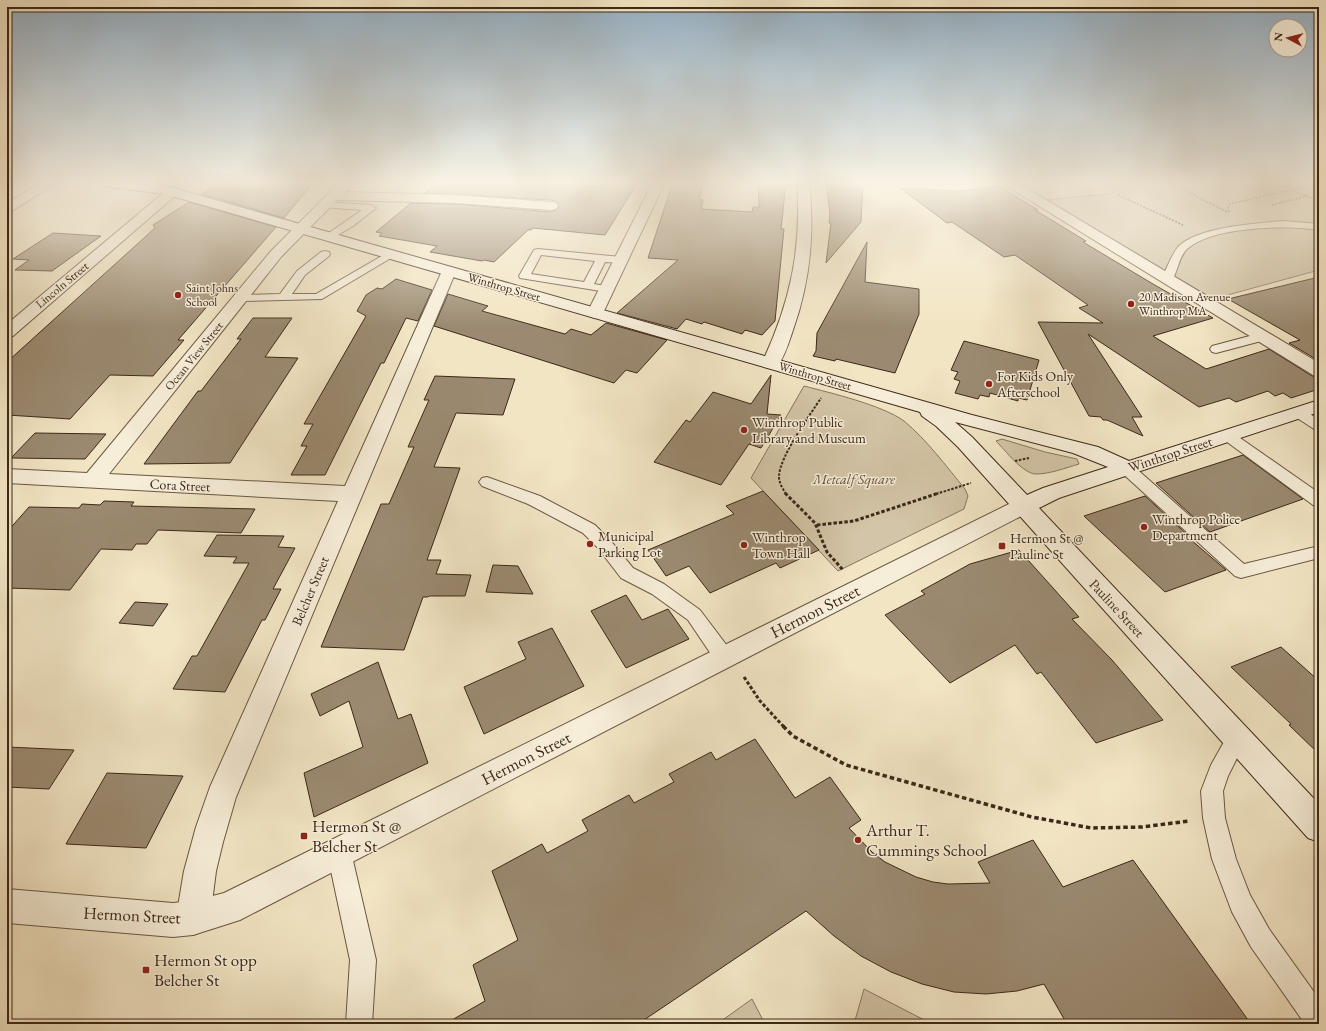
<svg xmlns="http://www.w3.org/2000/svg" width="1326" height="1031" viewBox="0 0 1326 1031" font-family="'EB Garamond',serif">
<rect width="100%" height="100%" fill="#f2e5c4"/>
<filter id="stains"><feTurbulence type="fractalNoise" baseFrequency=".005" numOctaves="4"/><feColorMatrix values="0 0 0 0 .2 0 0 0 0 .09 0 0 0 0 .02 0 0 0 .5 -.17"/></filter>
<radialGradient id="worn" r=".72"><stop offset=".6" stop-color="#630" stop-opacity="0"/><stop offset="1" stop-color="#630" stop-opacity=".3"/></radialGradient>
<path fill="#d3c5a7" stroke="#887660" d="M 1098,182 L 1319,182 L 1319,270 L 1213,299 L 1047,200 L 1114,193 Z
M 804,386 C 831,393 882,405 904,421 C 927,440 946,466 965,489 L 968,496 L 964,509 L 838,571 L 751,478 Z
M 1002,439 L 1045,452 L 1077,459 L 1079,464 C 1065,468 1050,474 1036,474 C 1023,474 1005,450 996,441 Z
M 864,989 L 932,1024 L 854,1024 Z
M 752,999 L 765,1024 L 717,1024 Z"/>
<path fill="#9b8a71" stroke="#3c2818" d="M 221,182 L 314,182 L 284,218 L 202,194 Z
M 458,182 L 547,182 L 604,187 L 604,182 L 638,182 L 605,235 L 533,228 L 531,230 L 528,230 L 494,262 L 484,260 L 482,261 L 430,252 L 437,246 L 379,236 L 382,233 L 376,232 L 411,203 L 456,204 L 551,212 L 556,210 L 559,207 L 557,202 L 551,200 L 425,193 L 433,186 L 454,187 Z
M 673,182 L 705,182 L 699,199 L 703,200 L 701,209 L 752,212 L 753,207 L 759,207 L 758,182 L 786,182 L 781,229 L 784,229 L 775,321 L 762,335 L 745,330 L 742,334 L 704,322 L 702,324 L 686,319 L 677,329 L 617,313 L 678,260 L 648,258 Z
M 826,182 L 863,182 L 861,222 L 826,263 L 831,223 L 829,223 L 830,213 Z
M 999,186 L 1038,210 L 1035,210 L 1086,241 L 1083,242 L 1153,284 L 1213,318 L 1153,336 L 1206,369 L 1269,349 L 1312,376 L 1319,377 L 1319,389 L 1291,398 L 1283,393 L 1275,396 L 1268,391 L 1236,402 L 1229,398 L 1199,407 L 1088,334 L 1142,417 L 1132,417 L 1143,436 L 1107,420 L 1103,420 L 1101,417 L 1089,416 L 1038,322 L 1103,323 L 1079,308 L 1088,305 L 1015,255 L 1004,257 L 952,222 L 947,223 L 900,188 L 959,191 Z
M 189,202 L 276,227 L 178,340 L 184,340 L 153,376 L 110,375 L 70,419 L 7,415 L 7,362 L 155,228 L 153,225 Z
M 53,233 L 101,236 L 52,271 L 15,270 L 29,260 L 13,259 Z
M 867,242 L 865,282 L 919,289 L 919,314 L 895,373 L 836,359 L 835,361 L 813,356 L 816,351 L 817,333 Z
M 1319,277 L 1319,361 L 1289,343 L 1300,340 L 1228,299 Z
M 396,279 L 432,290 L 418,321 L 406,318 L 384,363 L 381,363 L 325,475 L 291,475 L 307,446 L 301,446 L 313,424 L 304,424 L 366,316 L 357,311 L 366,295 L 377,288 L 382,289 Z
M 448,294 L 488,306 L 482,311 L 565,334 L 571,329 L 591,335 L 606,323 L 667,340 L 637,373 L 626,370 L 614,383 L 434,326 Z
M 253,318 L 292,318 L 265,357 L 298,358 L 230,463 L 144,464 L 198,391 L 201,391 L 241,339 L 237,339 Z
M 964,341 L 1039,360 L 1027,400 L 1018,398 L 1018,401 L 990,393 L 989,397 L 980,395 L 978,399 L 955,393 L 960,381 L 954,379 L 958,372 L 951,370 Z
M 771,375 L 767,414 L 781,415 L 761,448 L 749,444 L 721,485 L 654,462 L 686,420 L 690,422 L 713,392 L 751,404 Z
M 435,376 L 515,379 L 503,415 L 456,413 L 434,467 L 460,468 L 427,560 L 441,560 L 436,574 L 471,575 L 465,596 L 429,596 L 428,597 L 423,597 L 404,650 L 321,647 L 381,504 L 389,504 L 414,447 L 408,447 L 429,400 L 424,400 Z
M 35,433 L 106,434 L 85,459 L 11,458 Z
M 1243,455 L 1303,499 L 1210,532 L 1156,483 Z
M 763,491 L 819,550 L 780,568 L 776,563 L 710,593 L 689,566 L 666,576 L 648,550 L 734,514 L 726,506 Z
M 1145,496 L 1192,539 L 1190,539 L 1226,570 L 1165,592 L 1084,516 Z
M 104,501 L 134,502 L 131,506 L 255,509 L 241,533 L 158,530 L 147,544 L 136,544 L 132,550 L 101,549 L 70,590 L 7,588 L 7,532 L 29,507 L 79,508 L 82,504 L 100,505 Z
M 217,535 L 284,536 L 278,547 L 295,548 L 273,589 L 281,589 L 265,620 L 262,620 L 225,692 L 173,689 L 192,656 L 197,656 L 249,563 L 233,563 L 237,557 L 204,556 Z
M 1019,550 L 1079,617 L 1072,619 L 1112,660 L 1163,720 L 1096,743 L 1041,672 L 1037,674 L 1015,645 L 950,683 L 885,615 L 925,594 L 921,591 L 970,564 Z
M 493,565 L 518,566 L 533,594 L 486,592 Z
M 626,595 L 642,620 L 668,609 L 689,639 L 626,668 L 591,611 Z
M 135,602 L 168,604 L 153,626 L 119,623 Z
M 552,628 L 584,686 L 484,734 L 464,687 L 526,659 L 518,642 Z
M 1281,647 L 1319,681 L 1319,754 L 1289,725 L 1291,724 L 1231,667 Z
M 378,662 L 398,719 L 411,714 L 428,763 L 314,817 L 304,773 L 363,747 L 349,701 L 320,716 L 311,694 Z
M 755,739 L 795,798 L 830,777 L 861,820 L 849,828 L 872,852 L 885,862 L 916,877 L 933,882 L 948,884 L 990,883 L 978,862 L 1033,840 L 1063,887 L 1133,860 L 1251,1024 L 1067,1024 L 1044,984 L 1017,991 L 986,994 L 954,992 L 922,984 L 891,972 L 861,956 L 834,936 L 806,911 L 638,1024 L 597,1024 L 581,1021 L 573,1024 L 445,1024 L 485,1001 L 473,965 L 518,940 L 492,871 L 542,844 L 547,853 L 588,831 L 582,820 L 629,795 L 634,803 L 674,782 L 669,774 L 711,752 L 716,760 Z
M 7,747 L 74,750 L 49,789 L 7,787 Z
M 107,773 L 183,776 L 146,848 L 66,844 Z"/>
<g fill="none" stroke-linecap="round" stroke-linejoin="round">
<g stroke="#6a5743" stroke-width="2">
<path id="service" d="M 325,202 L 371,205 L 376,208 L 353,226 L 330,240 L 326,239 L 325,237 L 326,235 L 362,210 L 322,207 L 320,205 Z
M 1284,221 L 1319,224 L 1319,230 C 1287,225 1213,226 1187,249 C 1178,258 1178,272 1171,282 L 1167,283 L 1161,280 C 1167,269 1171,254 1180,245 C 1201,227 1257,223 1284,221 Z
M 538,249 L 621,257 L 626,260 L 621,263 L 605,262 L 594,284 L 611,287 L 613,289 L 611,291 L 607,292 L 520,278 L 519,276 L 534,250 ZM 541,255 L 595,261 L 584,282 L 531,274 Z
M 325,251 L 329,252 L 330,254 L 329,256 L 305,275 L 292,294 L 316,294 L 387,253 L 395,253 L 396,255 L 322,299 L 241,301 L 237,300 L 235,298 L 237,296 L 241,295 L 280,294 L 297,271 L 321,252 Z
M 1261,333 L 1265,334 L 1267,337 L 1265,340 L 1216,353 L 1212,352 L 1210,349 L 1212,346 Z
M 1299,409 L 1304,410 L 1319,420 L 1319,430 L 1314,429 L 1294,416 L 1292,413 L 1294,410 Z
M 1228,431 L 1233,433 L 1319,493 L 1319,507 L 1313,505 L 1223,439 L 1221,436 L 1223,433 Z
M 1126,463 L 1131,464 L 1244,564 L 1319,546 L 1319,558 L 1241,578 L 1235,576 L 1121,472 L 1118,468 L 1121,464 Z
M 487,477 L 540,496 L 595,525 L 610,540 L 633,568 L 664,584 L 700,610 L 731,651 L 733,657 L 731,663 L 724,665 L 717,663 L 688,620 L 652,594 L 621,578 L 598,548 L 583,533 L 528,504 L 482,486 L 479,482 L 482,478 Z
M 1237,728 L 1244,731 L 1247,738 L 1228,776 L 1223,791 L 1225,818 L 1236,859 L 1250,895 L 1269,929 L 1319,999 L 1319,1024 L 1305,1024 L 1251,947 L 1232,912 L 1212,859 L 1203,818 L 1201,791 L 1211,765 L 1230,731 Z
M 339,840 L 347,844 L 351,852 L 376,960 L 372,1024 L 346,1024 L 350,960 L 327,852 L 331,844 Z"/>
</g>
<g stroke="#6a5743" stroke-width="2">
<path id="minor" d="M 42,182 L 58,182 L 12,211 L 7,212 L 7,203 Z
M 340,182 L 354,182 L 345,192 L 456,195 L 551,202 L 556,203 L 558,206 L 556,209 L 551,210 L 456,203 L 337,200 L 281,257 L 109,474 L 345,486 L 442,271 L 444,268 L 449,267 L 454,268 L 456,271 L 236,797 L 223,842 L 216,871 L 210,918 L 205,930 L 193,935 L 181,930 L 176,918 L 184,871 L 196,827 L 210,787 L 338,501 L 7,483 L 7,469 L 87,473 L 271,251 Z
M 653,182 L 665,182 L 603,313 L 601,316 L 595,318 L 589,316 L 587,313 Z
M 797,182 L 809,182 C 815,233 810,282 793,330 C 789,342 785,356 777,367 L 771,368 L 765,367 L 762,363 C 790,303 802,249 797,182 Z
M 1000,182 L 1016,182 L 1319,363 L 1319,376 L 1313,375 Z"/>
</g>
<g stroke="#6a5743" stroke-width="2">
<path id="tertiary" d="M 172,188 L 176,189 L 178,192 L 176,195 L 13,336 L 7,337 L 7,324 L 168,189 Z
M 1023,498 L 1031,501 L 1034,506 L 1031,511 L 240,920 L 193,935 L 173,937 L 7,923 L 7,889 L 173,903 L 193,901 L 224,893 L 1015,501 Z"/>
</g>
<g stroke="#3c2818" stroke-width="2">
<path id="secondary" d="M 96,182 L 136,182 L 170,187 L 972,415 L 1098,447 L 1129,461 L 1319,400 L 1319,412 L 1059,498 L 1039,508 L 1319,804 L 1319,842 L 1308,838 L 958,447 L 936,426 L 922,416 L 920,412 L 165,194 L 102,186 ZM 955,422 L 1073,453 L 1108,467 L 1043,488 L 1027,495 L 972,437 Z"/>
</g>
<path stroke="#3c2818" stroke-width="1.5" stroke-dasharray="2 1.5" stroke-linecap="butt" d="M 1169,182 L 1227,212
M 1319,183 L 1291,190 L 1319,201
M 1118,195 L 1183,225
M 1272,205 L 1308,196
M 1229,212 L 1228,208 L 1230,204 L 1291,190"/>
<path stroke="#3c2818" stroke-width="2" stroke-dasharray="2.5 1.5" stroke-linecap="butt" d="M 1015,461 L 1029,458
M 786,494 C 783,489 779,483 779,477 C 779,457 810,415 821,398
M 936,494 L 971,483"/>
<path stroke="#3c2818" stroke-width="3" stroke-dasharray="3.5 2" stroke-linecap="butt" d="M 785,493 L 815,523 L 827,552 L 843,570
M 817,525 L 854,521 L 939,493
M 744,677 L 760,701 L 784,727"/>
<path stroke="#3c2818" stroke-width="3.5" stroke-dasharray="4.5 3" stroke-linecap="butt" d="M 783,726 L 793,736 L 846,765 L 1032,817 L 1091,828 L 1142,827 L 1189,821"/>
<use href="#service" fill="#f7eed9" fill-rule="evenodd"/>
<use href="#minor" fill="#f7eed9" fill-rule="evenodd"/>
<use href="#tertiary" fill="#f7eed9" fill-rule="evenodd"/>
<use href="#secondary" fill="#f7eed9" fill-rule="evenodd"/>
</g>
<linearGradient id="sky" x2="0" y2="1"><stop stop-color="#93aec2"/><stop offset="0.56" stop-color="#f9f3e4"/><stop offset="1" stop-color="#f9f3e4" stop-opacity="0"/></linearGradient>
<rect width="1326" height="327" fill="url(#sky)"/>
<g fill="#8f2418" stroke="#f7eed9" stroke-width="1.5">
<circle cx="178" cy="295" r="4"/>
<circle cx="1131" cy="304" r="4"/>
<circle cx="989" cy="384" r="4"/>
<circle cx="744" cy="430" r="4"/>
<circle cx="1144" cy="527" r="4"/>
<circle cx="590" cy="544" r="4"/>
<circle cx="744" cy="545" r="4"/>
<rect x="998" y="542" width="8" height="8" rx="2"/>
<rect x="300" y="832" width="8" height="8" rx="2"/>
<circle cx="858" cy="840" r="4"/>
<rect x="142" y="966" width="8" height="8" rx="2"/>
</g>
<g text-anchor="middle" dominant-baseline="central" stroke-width="3" stroke-linejoin="round" paint-order="stroke">
<g font-size="12" fill="#3c2818" stroke="#f7eed9">
<text transform="translate(62 285) rotate(-40)">Lincoln Street</text>
<text transform="translate(504 287) rotate(16)">Winthrop Street</text>
<text transform="translate(194 356) rotate(-51)">Ocean View Street</text>
<text transform="translate(815 376) rotate(16)">Winthrop Street</text>
</g>
<g font-size="12" fill="#3c2818" stroke="#f7eed9" text-anchor="start">
<text x="186" y="288">Saint Johns<tspan x="186" dy="14">School</tspan></text>
<text x="1139" y="297">20 Madison Avenue<tspan x="1139" dy="14">Winthrop MA</tspan></text>
</g>
<g font-size="14" fill="#3c2818" stroke="#f7eed9" text-anchor="start">
<text x="997" y="376">For Kids Only<tspan x="997" dy="16">Afterschool</tspan></text>
<text x="752" y="422">Winthrop Public<tspan x="752" dy="16">Library and Museum</tspan></text>
<text x="1152" y="519">Winthrop Police<tspan x="1152" dy="16">Department</tspan></text>
<text x="598" y="536">Municipal<tspan x="598" dy="16">Parking Lot</tspan></text>
<text x="752" y="537">Winthrop<tspan x="752" dy="16">Town Hall</tspan></text>
<text x="1010" y="538">Hermon St @<tspan x="1010" dy="16">Pauline St</tspan></text>
</g>
<g font-size="14" fill="#3c2818" stroke="#f7eed9">
<text transform="translate(1170 454) rotate(-18)">Winthrop Street</text>
<text transform="translate(180 485) rotate(3)">Cora Street</text>
<text transform="translate(310 591) rotate(-67)">Belcher Street</text>
<text transform="translate(1117 608) rotate(47)">Pauline Street</text>
</g>
<g font-size="14" font-style="italic" fill="#624f3c" stroke="#f7eed9">
<text x="854" y="479">Metcalf Square</text>
</g>
<g font-size="17" fill="#3c2818" stroke="#f7eed9">
<text transform="translate(815 611) rotate(-27)">Hermon Street</text>
<text transform="translate(526 758) rotate(-27)">Hermon Street</text>
<text transform="translate(132 915) rotate(3)">Hermon Street</text>
</g>
<g font-size="17" fill="#3c2818" stroke="#f7eed9" text-anchor="start">
<text x="312" y="826">Hermon St @<tspan x="312" dy="20">Belcher St</tspan></text>
<text x="866" y="830">Arthur T.<tspan x="866" dy="20">Cummings School</tspan></text>
<text x="154" y="960">Hermon St opp<tspan x="154" dy="20">Belcher St</tspan></text>
</g>
</g>
<rect width="1326" height="1031" fill="none" stroke="#f2e5c4" stroke-width="24"/>
<rect x="8" y="8" width="1310" height="1015" fill="none" stroke="#3c2818" stroke-width="2"/>
<rect x="12" y="12" width="1302" height="1007" fill="none" stroke="#3c2818"/>
<g transform="translate(1288 38) rotate(277)"><circle r="19" fill="#f7eed9" stroke="#ac9f8c"/>
<path d="M0-3L7 15L0 10L-7 15Z" fill="#8f2418"/>
<text y="-6" font-size="11" font-weight="bold" text-anchor="middle" fill="#3c2818">N</text>
</g>
<rect width="100%" height="100%" filter="url(#stains)"/>
<rect width="100%" height="100%" fill="url(#worn)"/>
</svg>
